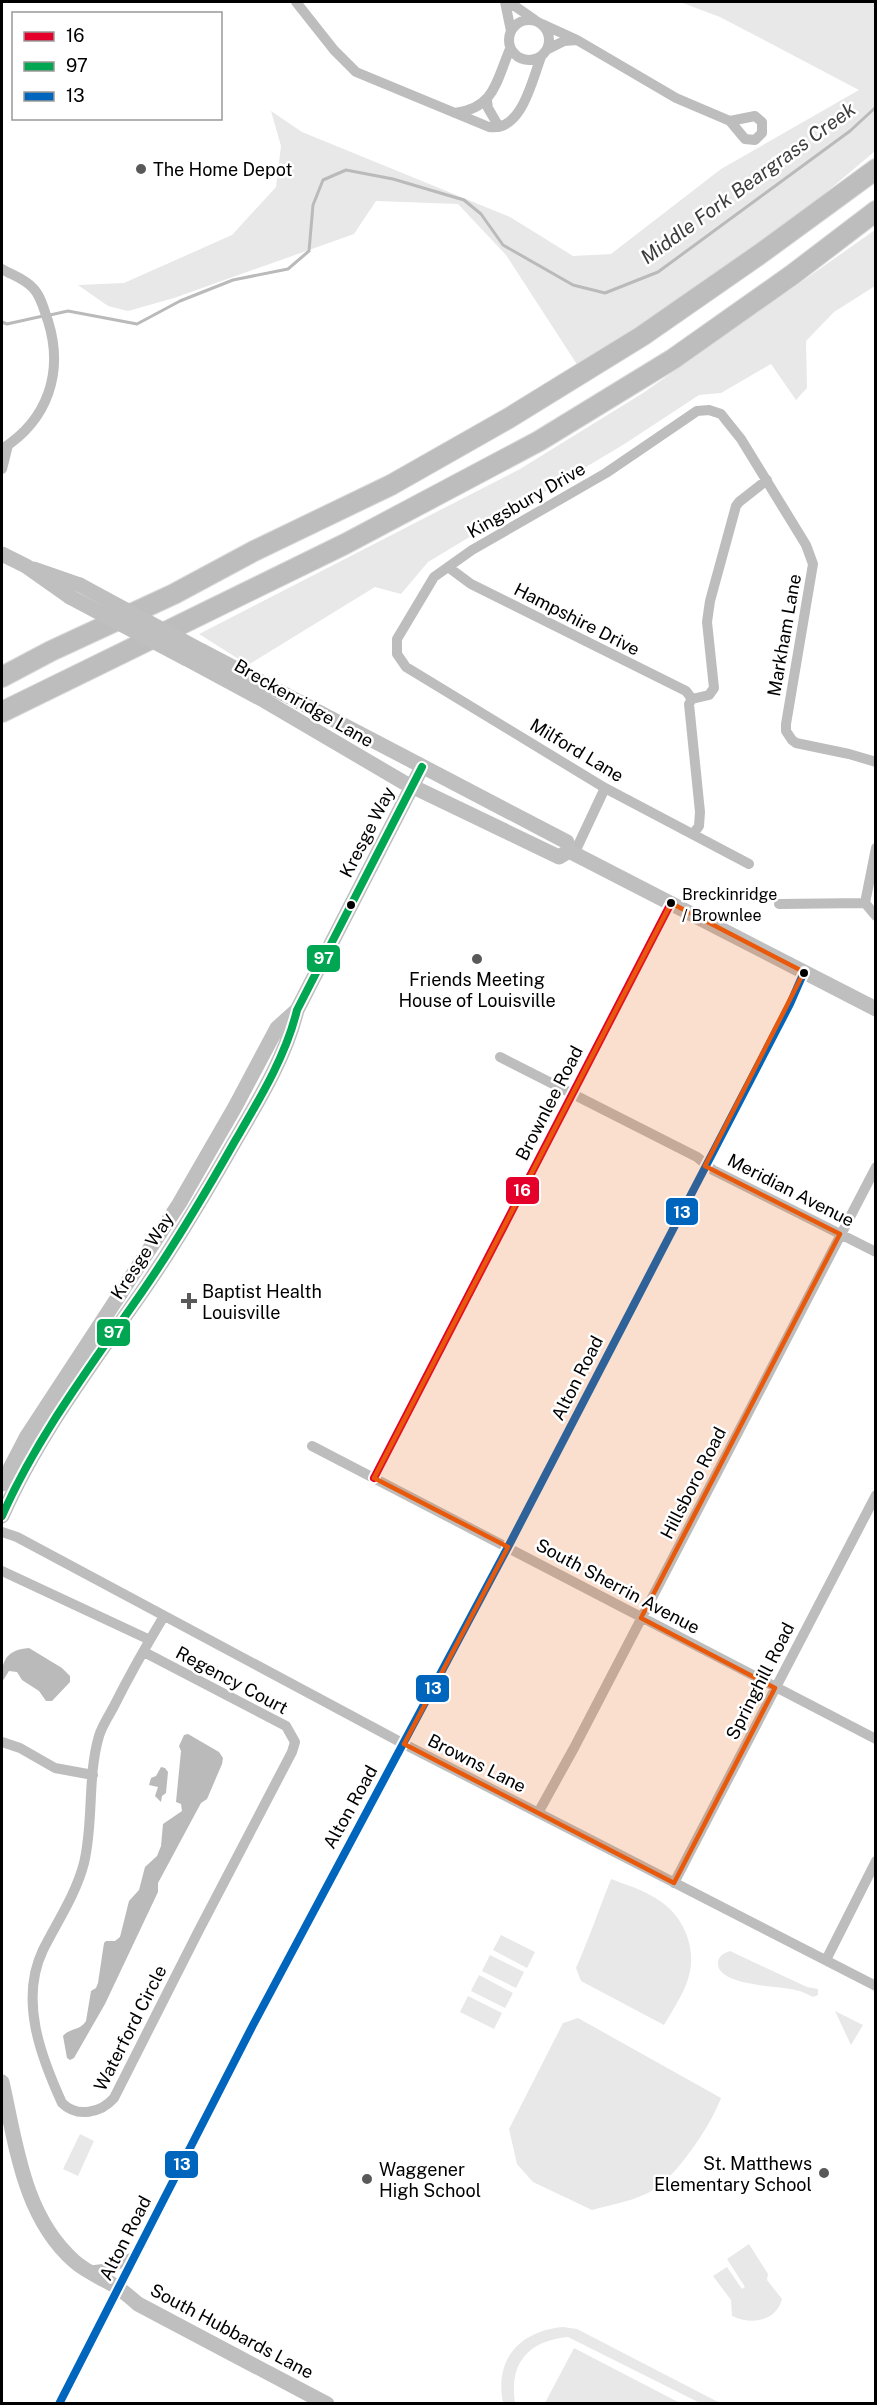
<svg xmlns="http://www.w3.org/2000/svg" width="877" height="2405" viewBox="0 0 877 2405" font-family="'Public Sans',sans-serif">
<rect width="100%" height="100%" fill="#fff"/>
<path fill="#e8e8e8" d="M 680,2 L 875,2 L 875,151 L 797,217 L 617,343 L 578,366 L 506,255 L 458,204 L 376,201 L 354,234 L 174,298 L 128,311 L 108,306 L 78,285 L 124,283 L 232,235 L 276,187 L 281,146 L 271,111 L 302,132 L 510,217 L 573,256 L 611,254 L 721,169 L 859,90 L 720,17 Z
M 875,230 L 875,286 L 834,312 L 806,341 L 807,388 L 796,400 L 771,364 L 721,393 L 699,395 L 626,443 L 428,562 L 401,594 L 375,587 L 248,665 L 199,634 L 520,469 L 643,393 Z
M 611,1879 C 624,1884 638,1888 650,1895 C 666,1903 678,1915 685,1931 C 701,1969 683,1993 664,2025 L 581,1981 L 576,1968 C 589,1939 599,1909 611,1879 Z
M 501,1935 L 535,1952 L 527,1968 L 493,1950 Z
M 730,1951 L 807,1987 L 818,1989 L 818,1995 L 813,1997 C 807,1994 801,1991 795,1990 C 779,1986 717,1986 718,1963 C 718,1956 724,1953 730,1951 Z
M 490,1955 L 524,1972 L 516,1988 L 482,1971 Z
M 479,1975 L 513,1993 L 505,2008 L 471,1991 Z
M 468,1996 L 502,2013 L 494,2029 L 460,2012 Z
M 835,2011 L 863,2025 L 851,2045 Z
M 578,2018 L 721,2098 C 711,2125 681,2169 659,2186 C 641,2200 613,2204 592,2210 L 533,2182 L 517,2164 L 509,2129 L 563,2023 Z
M 80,2134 L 94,2141 L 78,2176 L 63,2169 Z
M 749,2244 L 768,2274 L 767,2280 L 782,2299 C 776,2322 751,2325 732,2316 L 731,2300 L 713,2276 L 727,2267 L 742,2289 L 745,2287 L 727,2259 Z
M 563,2327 L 577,2329 L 720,2403 L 700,2403 L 568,2337 C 528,2341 509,2363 515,2403 L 503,2403 C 494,2359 520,2331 563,2327 Z
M 574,2348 L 680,2403 L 545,2403 Z"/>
<path fill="#bababa" d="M 29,1648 L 62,1668 L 70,1676 L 70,1682 L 52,1701 L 46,1701 L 39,1691 L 22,1680 L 17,1672 L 9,1671 L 2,1682 C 1,1661 6,1650 29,1648 Z
M 188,1734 L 219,1752 L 223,1758 L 222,1764 L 207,1799 L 201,1803 L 158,1883 L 158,1892 L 105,2004 L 74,2058 L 70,2060 L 67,2058 L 63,2036 C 69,2028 80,2031 86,2021 L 91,1991 L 96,1988 L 98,1983 L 104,1943 L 106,1941 L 115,1941 L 120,1937 L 129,1901 L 139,1890 L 145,1867 L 157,1856 L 161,1846 L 163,1824 L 182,1811 L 181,1804 L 176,1802 L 181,1751 L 179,1746 L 184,1735 Z
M 161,1767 L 165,1768 L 168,1772 L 166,1793 L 162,1796 L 161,1802 L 155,1796 L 158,1787 L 149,1785 L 151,1778 L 156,1776 Z"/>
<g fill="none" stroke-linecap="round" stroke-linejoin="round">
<path stroke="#bababa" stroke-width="3" d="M 50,315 L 68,311 L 137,324 L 180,301 L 233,280 L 288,269 L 309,251 L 313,205 L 323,180 L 346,170 L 393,179 L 464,200 L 481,214 L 503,245 L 573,285 L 605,293 L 658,272 L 850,131 L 876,107
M 2,322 L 7,324 L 43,316"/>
<g stroke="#dbdbdb" stroke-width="22">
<path id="highway" d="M 2,677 L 51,651 L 174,594 L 254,551 L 391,485 L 509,418 L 642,336 L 760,254 L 876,169
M 2,712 L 345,544 L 539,441 L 673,359 L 792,275 L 876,211"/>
</g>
<path stroke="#bdbdbd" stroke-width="10" d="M 296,2 L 334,50 L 356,72 L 489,127 C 522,132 532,80 541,57
M 505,2 L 511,31
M 509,2 L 535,20
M509 40a20 20 0 1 1 40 0a20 20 0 1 1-40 0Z
M 542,24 L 577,40 L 564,41 L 548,49
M 577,40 L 676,98 L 730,121 L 745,139 L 755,140 L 762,133 L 762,122 L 755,116 L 730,121
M 487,101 L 488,108 L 499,127
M 455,113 C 495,108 496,81 510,49
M 2,269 C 12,275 25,279 33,288 C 41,296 44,310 48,321 C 64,372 48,420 2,449
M 2,469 L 8,445
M 448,567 L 471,584 L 686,691 L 692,699
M 693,834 L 699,826 L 700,812 L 689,704 L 692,699 L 709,695 L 714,688 L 707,622 L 710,601 L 736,506 L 739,502 L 767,480
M 574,854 L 605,788
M 749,864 L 605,788 L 406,667 L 397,654 L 397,639 L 434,577 L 472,550 L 606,473 L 697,411 L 709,410 L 721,414 L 741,439 L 806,545 L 813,564 L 786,724 L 786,731 L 792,740 L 796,743 L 849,754 L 876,762
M 865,903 L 876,848
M 779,904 L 865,903 L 876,916
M 500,1057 L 697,1157 L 713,1170 L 876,1252
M 312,1446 L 876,1739
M 374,1478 L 671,903
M 2,1532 L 17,1537 L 404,1744 L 876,1986
M 2,1571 L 150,1640
M 144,1652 L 286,1726 L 295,1742 L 292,1752 L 198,1932 L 114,2098 C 101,2113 77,2118 62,2103 C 41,2057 19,2000 43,1950 C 57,1922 76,1894 84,1863 C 94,1822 87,1777 99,1736 C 102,1726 108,1717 113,1708 C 129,1676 146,1646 164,1616
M 2,1742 L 20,1748 L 55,1768 L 93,1775
M 538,1813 L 574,1748 L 876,1167
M 674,1883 L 876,1495
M 826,1960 L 876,1861
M 87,2271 L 111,2268 L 133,2257
M 59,2404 L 253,2025 L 508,1547 L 790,1004 L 804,972"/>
<path stroke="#bfbfbf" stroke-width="15" d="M 2,554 L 26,566 L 70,597
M 34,569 L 80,585
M 202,651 L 567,842 L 569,851
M 185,658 L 265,701 L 403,782 L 559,857 L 569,851
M 569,851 L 876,1009
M 2,1484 L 27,1436 L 179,1204 L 235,1107 L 277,1028 L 297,1010
M 2,1516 C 38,1435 92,1364 142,1292 C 176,1243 206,1192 235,1141 C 259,1100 286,1056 297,1010 L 422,767
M 2,2082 C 16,2143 23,2216 74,2261 C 86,2272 102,2278 117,2287 C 124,2292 131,2298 138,2304 L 327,2404"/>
<use href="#highway" stroke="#bdbdbd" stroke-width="20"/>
<path stroke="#bfbfbf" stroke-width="15" d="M 80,585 L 202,651
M 70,597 L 185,658"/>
<g stroke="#fff" stroke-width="12">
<path id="bus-1" d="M 374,1478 L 671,903"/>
</g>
<g stroke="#fff" stroke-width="12">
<path id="bus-2" d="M 2,1516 C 38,1435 92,1364 142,1292 C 176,1243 206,1192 235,1141 C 259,1100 286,1056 297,1010 L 422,767"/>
</g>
<g stroke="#fff" stroke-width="12">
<path id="bus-3" d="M 59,2404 L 253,2025 L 508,1547 L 790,1004 L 804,972"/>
</g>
<use href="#bus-1" stroke="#e4002b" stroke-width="8"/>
<use href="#bus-2" stroke="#00a651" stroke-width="8"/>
<use href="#bus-3" stroke="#0065bd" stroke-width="8"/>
</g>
<path fill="#e8590c" fill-opacity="0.2" stroke="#e8590c" stroke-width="4.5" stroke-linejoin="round" d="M 671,903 L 804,972 L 705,1166 L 840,1234 L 641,1618 L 775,1688 L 674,1883 L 404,1744 L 508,1547 L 374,1478 Z"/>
<g fill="#595959" stroke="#fff" stroke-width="2">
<circle cx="141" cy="169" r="6"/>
<circle cx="477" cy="959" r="6"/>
<path d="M186 1292h6v6h6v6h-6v6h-6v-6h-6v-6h6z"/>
<circle cx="824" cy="2173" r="6"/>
<circle cx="367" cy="2179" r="6"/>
</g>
<g fill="#000" stroke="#fff" stroke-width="2">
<circle cx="671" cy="903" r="5"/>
<circle cx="351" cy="905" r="5"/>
<circle cx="804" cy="973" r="5"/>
</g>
<g text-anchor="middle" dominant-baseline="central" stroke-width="5" stroke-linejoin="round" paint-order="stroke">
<g font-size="16" fill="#000" stroke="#fff" text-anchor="start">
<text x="682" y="894">Breckinridge<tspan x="682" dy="21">/ Brownlee</tspan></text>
</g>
<g font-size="18" fill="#000" stroke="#fff" text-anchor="start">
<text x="153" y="169">The Home Depot</text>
<text x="477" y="979" text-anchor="middle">Friends Meeting<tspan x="477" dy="21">House of Louisville</tspan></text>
<text x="202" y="1291">Baptist Health<tspan x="202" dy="21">Louisville</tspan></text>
<text x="812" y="2163" text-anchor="end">St. Matthews<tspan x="812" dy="21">Elementary School</tspan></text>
<text x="379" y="2169">Waggener<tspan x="379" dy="21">High School</tspan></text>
</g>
<g font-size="18" fill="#000" stroke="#fff">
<text transform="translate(526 500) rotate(-30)">Kingsbury Drive</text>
<text transform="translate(577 619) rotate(27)">Hampshire Drive</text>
<text transform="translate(784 635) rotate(-80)">Markham Lane</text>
<text transform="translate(304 703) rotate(30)">Breckenridge Lane</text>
<text transform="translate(577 750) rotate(31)">Milford Lane</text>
<text transform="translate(367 832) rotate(-63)">Kresge Way</text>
<text transform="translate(549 1103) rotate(-63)">Brownlee Road</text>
<text transform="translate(791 1190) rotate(27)">Meridian Avenue</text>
<text transform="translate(142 1256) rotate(-57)">Kresge Way</text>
<text transform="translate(577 1378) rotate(-63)">Alton Road</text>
<text transform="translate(693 1483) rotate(-63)">Hillsboro Road</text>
<text transform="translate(618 1586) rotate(28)">South Sherrin Avenue</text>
<text transform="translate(232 1680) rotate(28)">Regency Court</text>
<text transform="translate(760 1681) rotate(-63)">Springhill Road</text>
<text transform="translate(477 1763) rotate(27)">Browns Lane</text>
<text transform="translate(350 1807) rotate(-61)">Alton Road</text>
<text transform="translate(130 2028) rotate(-63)">Waterford Circle</text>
<text transform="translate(125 2238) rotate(-63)">Alton Road</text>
<text transform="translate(232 2331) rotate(28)">South Hubbards Lane</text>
</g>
<g font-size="20" font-style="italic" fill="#3d3d3d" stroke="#fff">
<text transform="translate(748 183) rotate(-36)">Middle Fork Beargrass Creek</text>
</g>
</g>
<g stroke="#fff" stroke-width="2">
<rect x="306" y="944" width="35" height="29" rx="6" fill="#00a651"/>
<rect x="505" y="1176" width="35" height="29" rx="6" fill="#e4002b"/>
<rect x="665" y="1197" width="34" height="29" rx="6" fill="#0065bd"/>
<rect x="96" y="1318" width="35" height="29" rx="6" fill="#00a651"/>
<rect x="415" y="1674" width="35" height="29" rx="6" fill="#0065bd"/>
<rect x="164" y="2150" width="35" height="29" rx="6" fill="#0065bd"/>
</g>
<g font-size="16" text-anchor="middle" font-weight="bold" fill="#fff">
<text x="324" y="964">97</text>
<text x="522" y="1196">16</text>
<text x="682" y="1218">13</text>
<text x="114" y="1338">97</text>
<text x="433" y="1694">13</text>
<text x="182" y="2170">13</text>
</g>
<rect width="877" height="2405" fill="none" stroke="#000000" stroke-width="6"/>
<rect x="12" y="12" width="210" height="108" fill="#ffffff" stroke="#999999" stroke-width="1.5"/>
<rect x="24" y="32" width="30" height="9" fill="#e4002b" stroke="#999999" stroke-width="1.5"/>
<text x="66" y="42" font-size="18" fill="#000000">16</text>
<rect x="24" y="62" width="30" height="9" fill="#00a651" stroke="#999999" stroke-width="1.5"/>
<text x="66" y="72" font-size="18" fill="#000000">97</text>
<rect x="24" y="92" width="30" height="9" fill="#0065bd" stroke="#999999" stroke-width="1.5"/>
<text x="66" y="102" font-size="18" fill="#000000">13</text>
</svg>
